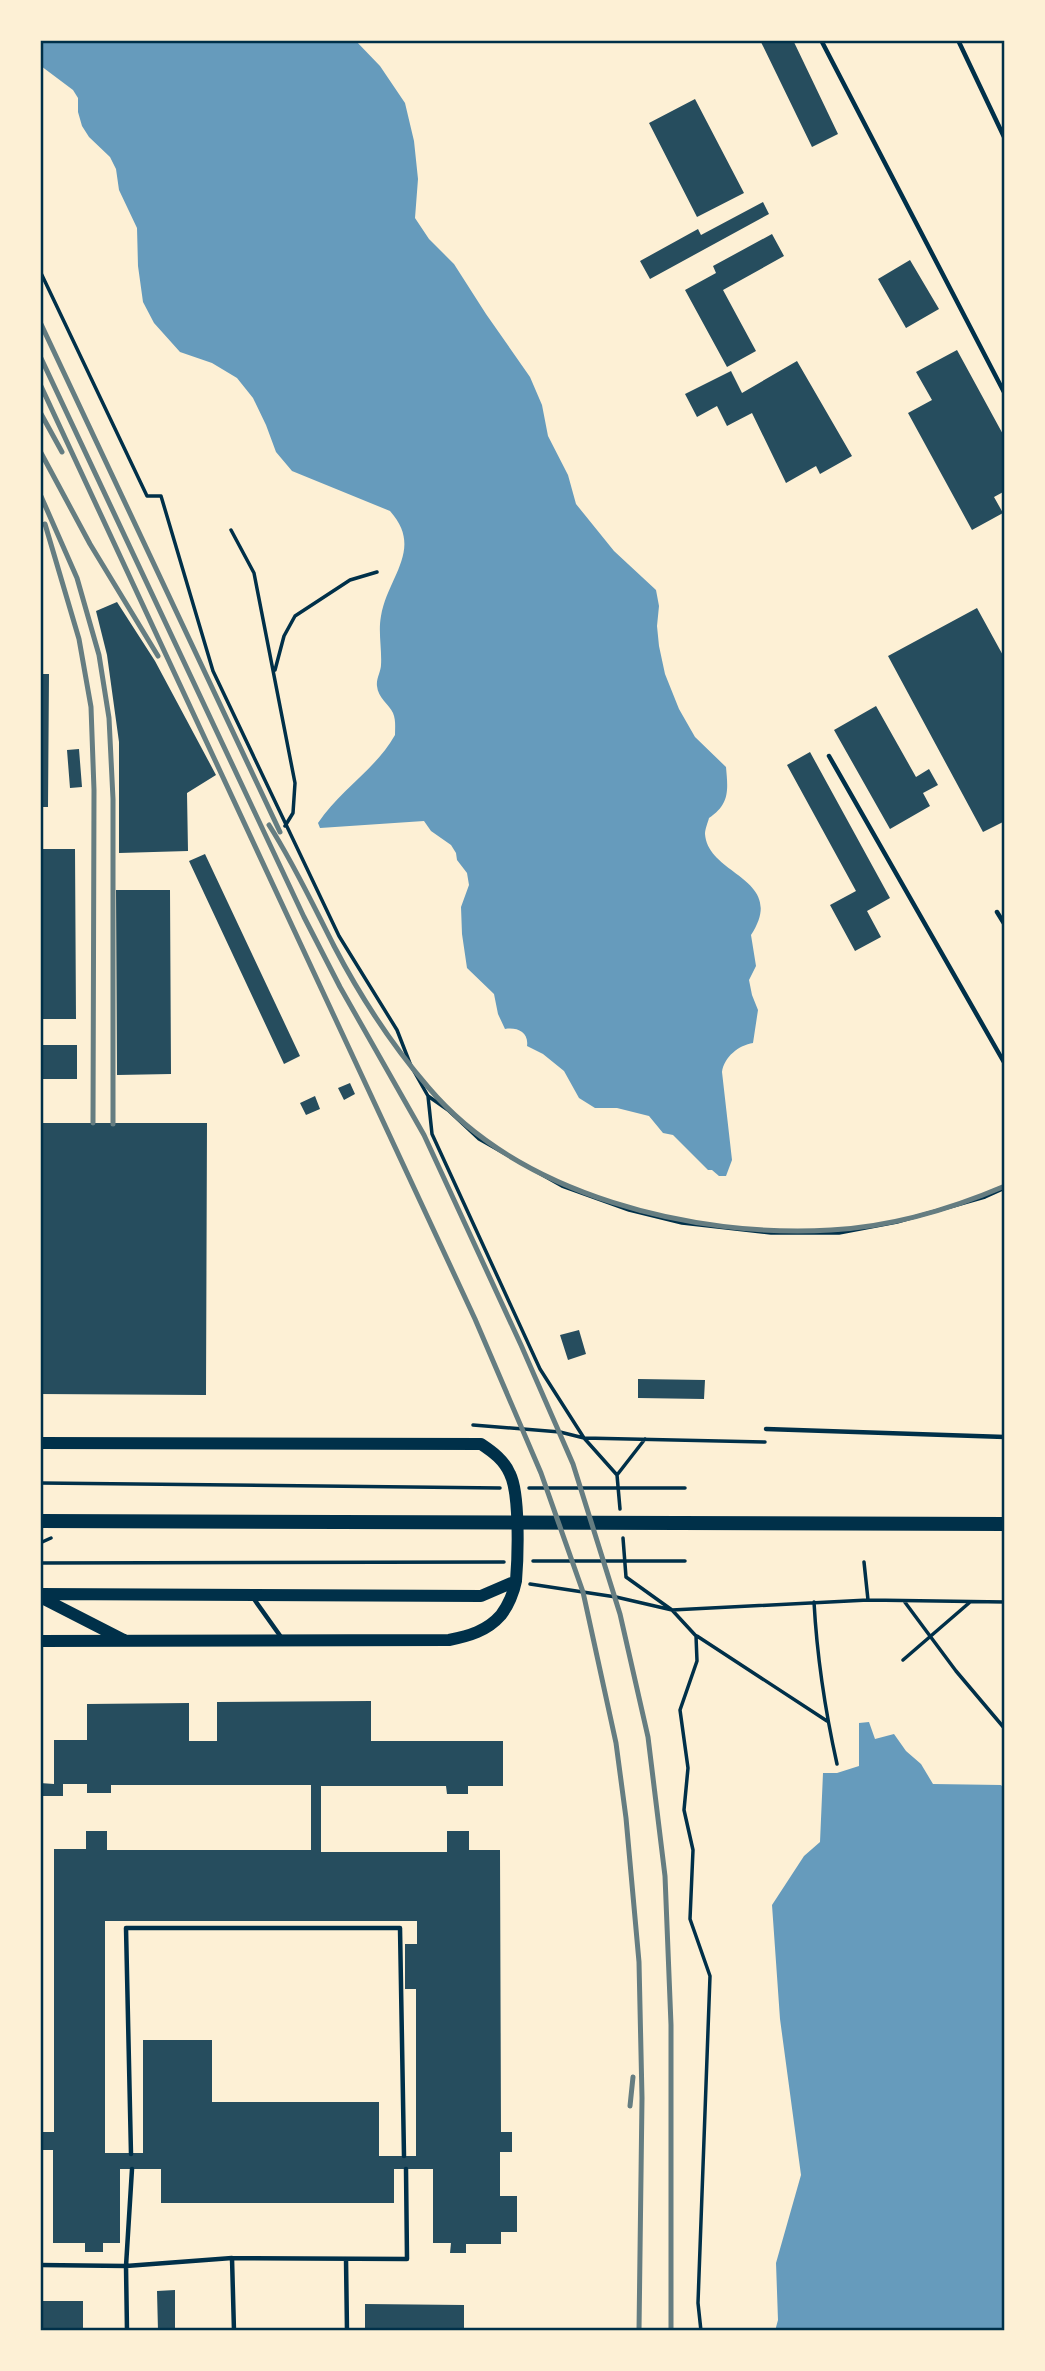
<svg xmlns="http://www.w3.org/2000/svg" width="1045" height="2371" viewBox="0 0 1045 2371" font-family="'PT Sans Narrow',sans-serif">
<rect width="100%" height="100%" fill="#fdf0d5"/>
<path fill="#669bbc" d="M 40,40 L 355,40 L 380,66 L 405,103 L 414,141 L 418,179 L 415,218 L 429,239 L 454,264 L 486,314 L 530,377 L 542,405 L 548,436 L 568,475 L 576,504 L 614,551 L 656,590 L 659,606 L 657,626 L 659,646 L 665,674 L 679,709 L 695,737 L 726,767 C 728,790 730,804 709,818 C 708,822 705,829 705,834 C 708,876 788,878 751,935 L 756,966 L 749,980 L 752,995 L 758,1010 L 753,1043 C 739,1045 724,1057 722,1072 L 732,1160 L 726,1176 L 719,1176 L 712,1170 L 708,1170 L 673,1135 L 663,1133 L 649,1116 L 617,1108 L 595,1108 L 579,1098 L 564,1071 L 543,1054 L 527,1046 C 529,1032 517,1027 505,1029 L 498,1014 L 494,994 L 467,968 L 462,934 L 461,907 L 469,885 L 467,873 L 457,860 L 456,853 L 451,845 L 431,831 L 424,821 L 320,828 L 318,823 C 340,790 376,769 395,735 C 395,728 396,720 393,713 C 389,704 378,698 377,686 C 376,679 381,671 381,665 C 382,649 378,632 381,616 C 388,576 424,549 390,511 L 292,471 L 276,452 L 266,425 L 253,398 L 237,378 L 212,363 L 180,352 L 154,323 L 143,302 L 138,266 L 137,228 L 119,190 L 116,169 L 110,157 L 89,137 L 82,126 L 78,112 L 78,98 L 73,90 L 41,66 Z
M 869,1722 L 875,1739 L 894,1734 L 906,1751 L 921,1764 L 933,1784 L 1001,1785 L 1005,1790 L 1005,2331 L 775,2331 L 778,2320 L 776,2263 L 801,2175 L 780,2019 L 772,1905 L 804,1856 L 820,1842 L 823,1773 L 837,1773 L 859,1766 L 859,1723 Z"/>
<path fill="#264d5e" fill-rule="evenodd" d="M 760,40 L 793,40 L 838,134 L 812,147 Z
M 695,99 L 744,193 L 697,217 L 649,123 Z
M 763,202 L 769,214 L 650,279 L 640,261 L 698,229 L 701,235 Z
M 772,234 L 784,256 L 723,290 L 756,351 L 727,367 L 685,290 L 716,273 L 713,266 Z
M 910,260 L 939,309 L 906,328 L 878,279 Z
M 957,350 L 1005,438 L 1005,491 L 994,497 L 1003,513 L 972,530 L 908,413 L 932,400 L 916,372 Z
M 797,361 L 852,456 L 820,474 L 816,466 L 786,483 L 752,413 L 727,426 L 717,406 L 697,417 L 685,394 L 731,371 L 742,393 Z
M 117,602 L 155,661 L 216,775 L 187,793 L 188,851 L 119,853 L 119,742 L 107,655 L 96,611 Z
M 977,608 L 1005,659 L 1005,821 L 983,832 L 888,656 Z
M 40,674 L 49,674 L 48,807 L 40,807 Z
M 876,706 L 916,777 L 929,769 L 938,785 L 923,793 L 930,806 L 890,829 L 834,730 Z
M 79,749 L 82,787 L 70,788 L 67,750 Z
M 810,752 L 890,898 L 867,911 L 881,937 L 855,951 L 830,905 L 856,891 L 787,765 Z
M 40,849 L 75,849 L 76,1019 L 40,1019 Z
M 205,854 L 300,1056 L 284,1064 L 189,861 Z
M 116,890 L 170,890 L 171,1074 L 117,1075 Z
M 40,1045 L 77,1045 L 77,1079 L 40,1079 Z
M 350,1083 L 355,1094 L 344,1100 L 338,1088 Z
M 315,1096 L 320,1109 L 306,1115 L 300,1103 Z
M 40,1123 L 207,1123 L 206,1395 L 40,1394 Z
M 579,1330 L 586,1354 L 568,1360 L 560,1335 Z
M 638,1379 L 705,1380 L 704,1399 L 638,1398 Z
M 371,1701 L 371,1741 L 503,1741 L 503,1786 L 468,1786 L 468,1794 L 447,1794 L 446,1786 L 321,1786 L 321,1852 L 447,1852 L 447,1831 L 469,1831 L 469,1850 L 500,1850 L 501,2132 L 512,2132 L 512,2152 L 500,2152 L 500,2196 L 517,2196 L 517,2232 L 501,2232 L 501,2244 L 466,2244 L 466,2253 L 450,2253 L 451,2243 L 433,2243 L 433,2169 L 394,2169 L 394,2203 L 161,2203 L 161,2169 L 120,2169 L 120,2243 L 103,2243 L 103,2252 L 85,2252 L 85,2243 L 53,2243 L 53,2150 L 42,2150 L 42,2132 L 54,2132 L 54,1849 L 86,1849 L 86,1831 L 107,1831 L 107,1850 L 311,1850 L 311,1785 L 111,1785 L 111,1793 L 87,1793 L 87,1784 L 63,1784 L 63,1796 L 40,1796 L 40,1783 L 54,1784 L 54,1740 L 87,1740 L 87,1704 L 189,1703 L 189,1741 L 217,1741 L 217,1702 ZM 105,1921 L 417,1921 L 417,1944 L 405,1944 L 405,1989 L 416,1989 L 416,2156 L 379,2156 L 379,2102 L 212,2102 L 212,2040 L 143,2040 L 143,2153 L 105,2153 Z
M 175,2290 L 175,2331 L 158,2331 L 157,2291 Z
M 42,2301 L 83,2301 L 83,2331 L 42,2331 Z
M 365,2304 L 464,2305 L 464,2331 L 365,2331 Z"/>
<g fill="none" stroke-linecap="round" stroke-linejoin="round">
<path stroke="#003049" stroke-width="3.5" d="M 40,271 L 147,496 L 161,496 L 213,671 L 339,936 L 397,1030 L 411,1066 L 428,1096 L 432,1134 L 540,1369 L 584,1438 L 617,1475
M 231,530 L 254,573 L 295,783 L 293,813 L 285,826
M 275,670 L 284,636 L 295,616 L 350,580 L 377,572
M 428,1096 L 448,1110 L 479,1139 L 562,1186 L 629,1210 L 682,1223 L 771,1233 L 839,1233 L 897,1222 L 985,1197 L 1005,1188
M 473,1425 L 560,1432 L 584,1438 L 765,1442
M 40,1483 L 500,1488
M 529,1488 L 685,1488
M 620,1509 L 617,1475 L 645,1439
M 623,1538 L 626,1577 L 672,1610 L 696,1636 L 697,1661 L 680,1710 L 688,1768 L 684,1810 L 693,1850 L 690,1919 L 710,1976 L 698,2303 L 701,2331
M 40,1543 L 51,1538
M 533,1561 L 685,1561
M 864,1562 L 868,1600
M 40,1563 L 504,1562
M 530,1584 L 616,1597 L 672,1610 L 868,1600 L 1005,1602
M 904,1601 L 956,1671 L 1005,1729
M 814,1602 C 817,1657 825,1710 837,1764
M 697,1636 L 827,1721
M 903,1660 L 969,1603"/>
<path stroke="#003049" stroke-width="4.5" d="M 821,40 L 1005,394
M 958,40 L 1005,139
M 829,756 L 1005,1064
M 997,912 L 1005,925
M 766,1429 L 1005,1437
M 254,1599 L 281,1637
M 131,2154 L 126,1928 L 400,1928 L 404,2156
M 232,2258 L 234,2331
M 346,2259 L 347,2331
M 40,2265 L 126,2266 L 232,2258 L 407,2259 L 406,2169
M 127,2331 L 126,2266 L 132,2169"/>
<path stroke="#003049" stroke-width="12" d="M 40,1443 L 481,1444 C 493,1452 504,1460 510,1474 C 520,1494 518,1557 516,1581 C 514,1592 508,1606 501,1615 C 487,1631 469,1636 449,1640 L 40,1641
M 40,1594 L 481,1596 L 516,1581
M 40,1597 L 124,1640"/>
<path stroke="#003049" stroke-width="14" d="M 40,1521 L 1005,1524"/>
<path stroke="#657d81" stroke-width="5" d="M 40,322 L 280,832
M 40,356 L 304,917 L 340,987 L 424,1135 L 521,1345 L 573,1464 L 620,1614 L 648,1737 L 665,1876 L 671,2025 L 671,2331
M 40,384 L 475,1319 L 541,1473 L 583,1592 L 616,1743 L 626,1818 L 639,1962 L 642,2098 L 639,2331
M 40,412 L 62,452
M 40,451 L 90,544 L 158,656
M 40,494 L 77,578 L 99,655 L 109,718 L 113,799 L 113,1124
M 45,524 L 79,639 L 91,707 L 94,790 L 93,1123
M 269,825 C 294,864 313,905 334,946 C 360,996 392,1045 428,1087 C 520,1196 694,1238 831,1230 C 890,1227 951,1209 1005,1186
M 630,2106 L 633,2077"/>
</g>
<rect width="1045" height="2371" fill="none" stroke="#fdf0d5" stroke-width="84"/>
<rect x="42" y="42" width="961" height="2287" fill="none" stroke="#003049" stroke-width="2.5"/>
</svg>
